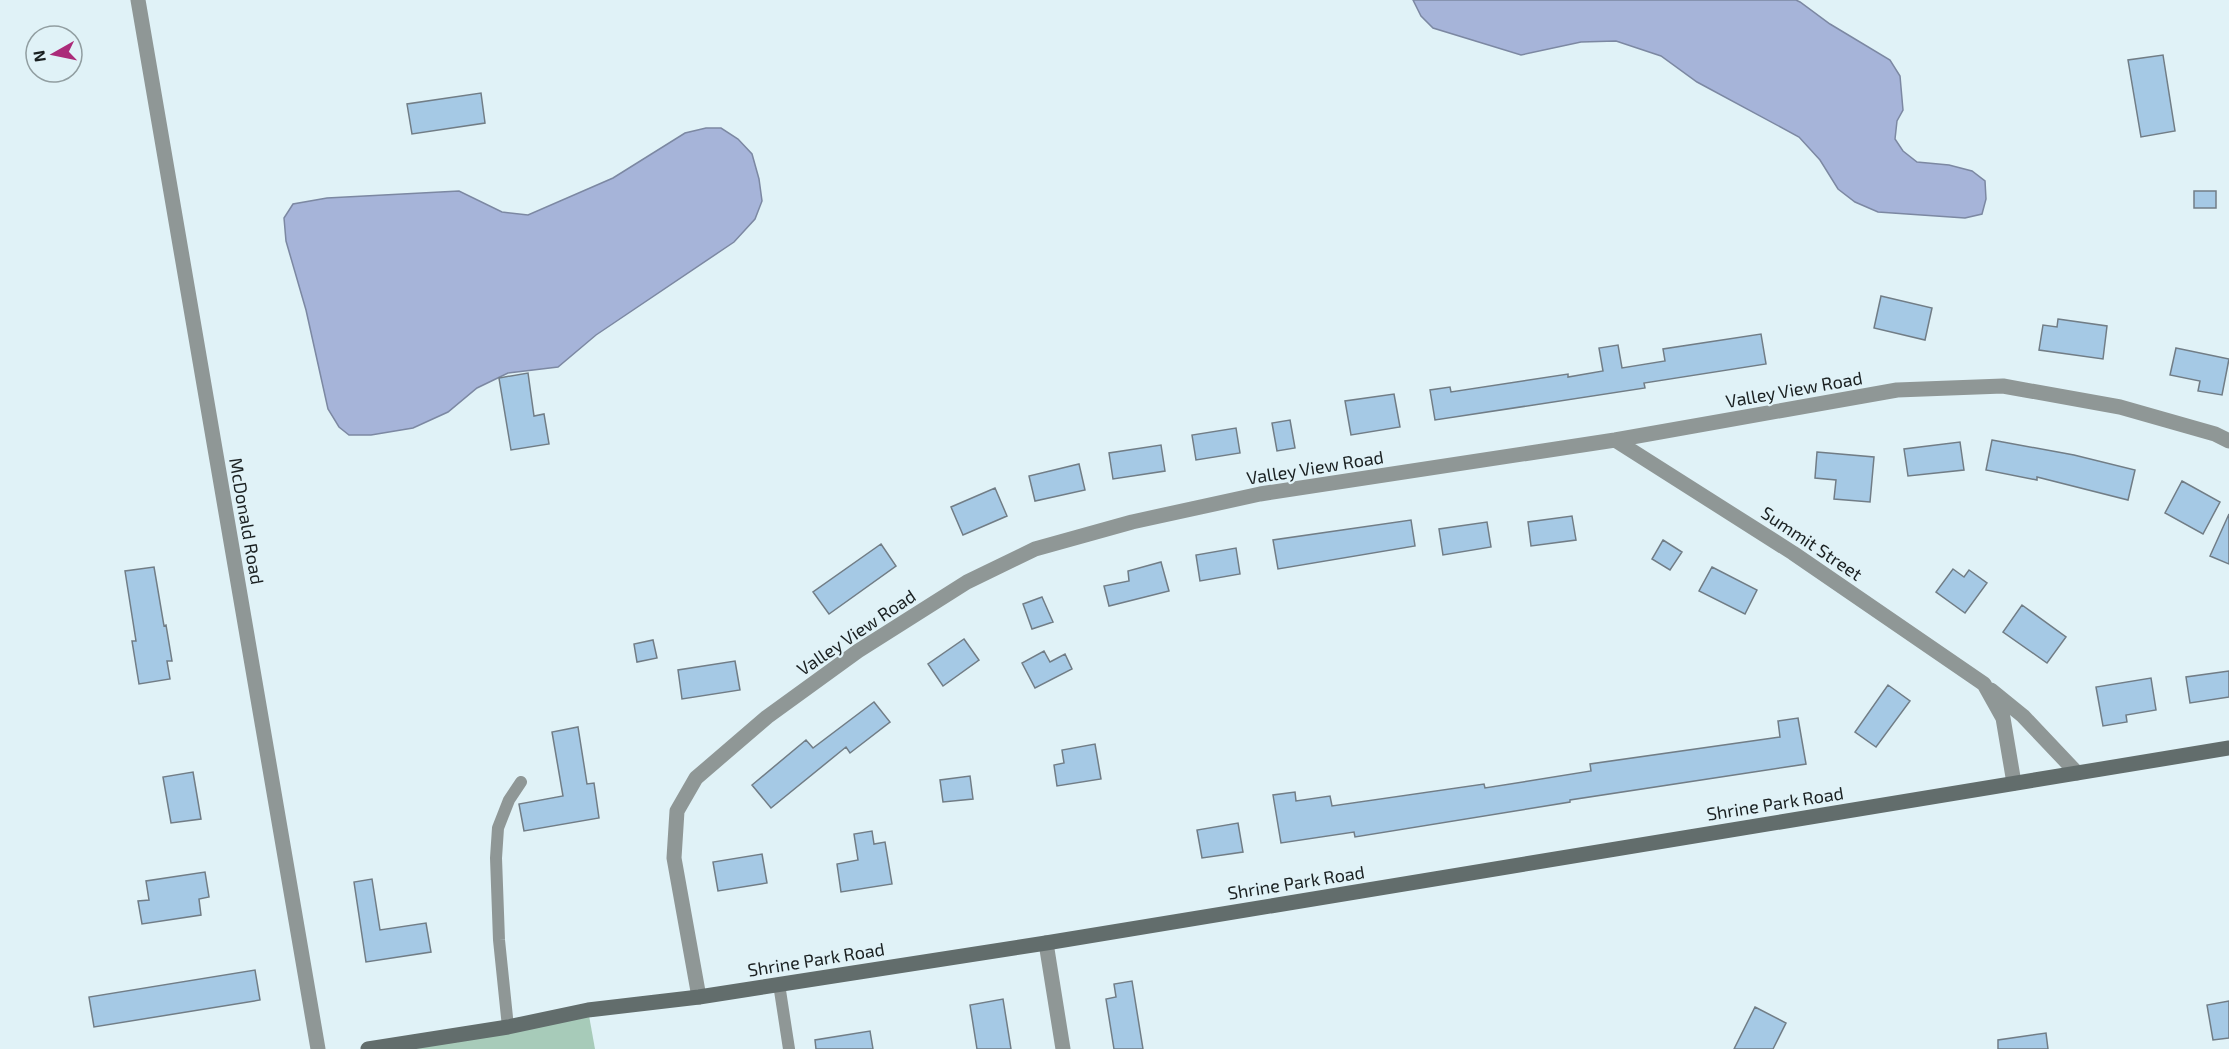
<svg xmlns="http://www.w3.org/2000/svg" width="2229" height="1049" viewBox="0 0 2229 1049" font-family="'Exo 2',sans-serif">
<rect width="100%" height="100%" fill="#e0f2f7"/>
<path fill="#a7cbb9" d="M 588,1010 L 595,1049 L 368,1049 Z"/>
<path fill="#a6b4d9" stroke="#7c88a2" stroke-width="1.5" d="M 1413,0 L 1796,0 L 1800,2 L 1830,24 L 1890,60 L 1900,76 L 1903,110 L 1897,121 L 1895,139 L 1903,151 L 1917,162 L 1949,165 L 1972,171 L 1985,181 L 1986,199 L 1982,214 L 1965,218 L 1878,212 L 1855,202 L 1838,189 L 1820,160 L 1799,137 L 1697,82 L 1661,56 L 1616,41 L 1581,42 L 1521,55 L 1433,28 L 1421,16 Z
M 706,128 L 721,128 L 738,139 L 752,154 L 759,179 L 762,201 L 755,219 L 734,242 L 596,335 L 558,367 L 508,373 L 477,388 L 448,412 L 413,428 L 371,435 L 349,435 L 339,427 L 328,409 L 306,310 L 286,241 L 284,218 L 293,204 L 327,198 L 459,191 L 502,212 L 528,215 L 613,178 L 685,133 Z"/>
<path fill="#a5c9e5" stroke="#717d86" stroke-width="1.5" d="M 2163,55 L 2175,131 L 2141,137 L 2128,60 Z
M 481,93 L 485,123 L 412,134 L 407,104 Z
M 2194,191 L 2216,191 L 2216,208 L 2194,208 Z
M 1881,296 L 1932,308 L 1925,340 L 1874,328 Z
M 2058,319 L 2107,326 L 2103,359 L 2039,350 L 2043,325 L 2057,327 Z
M 1761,334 L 1766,364 L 1644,383 L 1645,388 L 1435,420 L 1430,390 L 1450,387 L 1451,392 L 1568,374 L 1568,377 L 1603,371 L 1599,348 L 1618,345 L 1622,368 L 1665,361 L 1663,349 Z
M 2176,348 L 2229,359 L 2222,395 L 2198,391 L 2200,381 L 2170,375 Z
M 528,373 L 534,416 L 544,414 L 549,444 L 511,450 L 499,378 Z
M 1394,394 L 1400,427 L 1351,435 L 1345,401 Z
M 1290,420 L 1295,448 L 1277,451 L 1272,423 Z
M 1236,428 L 1240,453 L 1196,460 L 1192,435 Z
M 1992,440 L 2074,455 L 2135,470 L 2128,500 L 2037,477 L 2037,480 L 1986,470 Z
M 1960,442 L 1964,470 L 1908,476 L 1904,449 Z
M 1161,445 L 1165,471 L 1113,479 L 1109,453 Z
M 1817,452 L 1874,457 L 1870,502 L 1834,499 L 1836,480 L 1815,478 Z
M 1079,464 L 1085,490 L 1035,501 L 1029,476 Z
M 2182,481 L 2220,502 L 2203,534 L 2165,513 Z
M 995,488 L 1007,516 L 963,535 L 951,507 Z
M 2229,514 L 2229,564 L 2210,556 Z
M 1572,516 L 1576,540 L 1531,546 L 1528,522 Z
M 1411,520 L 1415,546 L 1278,569 L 1273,540 Z
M 1487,522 L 1491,547 L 1443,555 L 1439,529 Z
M 1663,540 L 1682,552 L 1670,570 L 1652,559 Z
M 881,544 L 896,566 L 829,614 L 813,592 Z
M 1236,548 L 1240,574 L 1200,581 L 1196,555 Z
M 1161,562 L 1169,591 L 1109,606 L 1104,586 L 1129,581 L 1128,571 Z
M 154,567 L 164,626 L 166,625 L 172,661 L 167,661 L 170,679 L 139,684 L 132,641 L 136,641 L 125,571 Z
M 1712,567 L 1757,590 L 1745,614 L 1699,591 Z
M 1953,569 L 1964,577 L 1969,570 L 1987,583 L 1965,613 L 1936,592 Z
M 1042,597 L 1053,622 L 1032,629 L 1023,604 Z
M 2022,605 L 2066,637 L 2047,663 L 2003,632 Z
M 964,639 L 979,660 L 943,686 L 928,664 Z
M 653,640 L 657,658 L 637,662 L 634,644 Z
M 1044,651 L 1050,662 L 1065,654 L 1072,669 L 1035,688 L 1022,663 Z
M 735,661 L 740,690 L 682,699 L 678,670 Z
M 2229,671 L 2229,697 L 2190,703 L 2186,677 Z
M 2151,678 L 2156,710 L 2126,715 L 2127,722 L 2103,726 L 2096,687 Z
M 1888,685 L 1910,701 L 1876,747 L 1855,732 Z
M 874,702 L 890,722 L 850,753 L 846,747 L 771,808 L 752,785 L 806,740 L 813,748 Z
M 1798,718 L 1806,764 L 1570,800 L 1570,802 L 1355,837 L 1354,832 L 1281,843 L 1273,795 L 1295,792 L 1296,801 L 1330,796 L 1332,806 L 1484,784 L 1485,788 L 1591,771 L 1590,764 L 1780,737 L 1778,721 Z
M 578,727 L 587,784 L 594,783 L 599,818 L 524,831 L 519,804 L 563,796 L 552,732 Z
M 1095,744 L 1101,779 L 1057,786 L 1054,765 L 1064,763 L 1062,750 Z
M 193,772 L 201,819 L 171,823 L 163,777 Z
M 970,776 L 973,799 L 943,802 L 940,780 Z
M 1238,823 L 1243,852 L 1202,858 L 1197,830 Z
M 872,831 L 874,844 L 885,842 L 892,884 L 841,892 L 837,864 L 858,860 L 854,834 Z
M 762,854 L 767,883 L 718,891 L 713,862 Z
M 205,872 L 209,897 L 199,899 L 201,915 L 142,924 L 138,901 L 149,900 L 146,881 Z
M 372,879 L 380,930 L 426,923 L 431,952 L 366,962 L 354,882 Z
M 255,970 L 260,1000 L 94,1027 L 89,997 Z
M 1132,981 L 1143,1049 L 1114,1049 L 1106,999 L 1116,997 L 1114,984 Z
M 1003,999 L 1011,1049 L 977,1049 L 970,1005 Z
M 2229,1001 L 2229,1038 L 2213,1040 L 2207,1005 Z
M 1755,1007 L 1786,1023 L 1773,1049 L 1734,1049 Z
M 870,1031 L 873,1049 L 816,1049 L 815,1040 Z
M 2046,1033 L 2048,1049 L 1998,1049 L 1998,1040 Z"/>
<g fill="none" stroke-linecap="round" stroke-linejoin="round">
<path stroke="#8f9796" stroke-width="12" d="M 779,984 L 789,1049
M 508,1027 L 499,940 L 496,858 L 498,828 L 509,800 L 521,782"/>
<path stroke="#8f9796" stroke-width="15" d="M 138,0 L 318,1049
M 1615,440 L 1793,553 L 1984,684 L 2003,718 L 2014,783
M 1991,690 L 2023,716 L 2077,773
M 1046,943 L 1063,1049
M 699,997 L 674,858 L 677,811 L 696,778 L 767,717 L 858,651 L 967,582 L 1035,549 L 1132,522 L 1260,494 L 1615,440 L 1897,390 L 2003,386 L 2120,407 L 2215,434 L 2229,441"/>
<path stroke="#626d6c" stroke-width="15" d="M 368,1049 L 508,1027 L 588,1010 L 699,997 L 1046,943 L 2229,748"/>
</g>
<g text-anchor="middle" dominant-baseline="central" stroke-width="4.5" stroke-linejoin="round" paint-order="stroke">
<g font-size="18" fill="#1a2021" stroke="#e0f2f7">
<text transform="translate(1794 389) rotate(-10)">Valley View Road</text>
<text transform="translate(1315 467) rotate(-9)">Valley View Road</text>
<text transform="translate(247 521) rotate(80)">McDonald Road</text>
<text transform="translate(1812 543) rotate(34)">Summit Street</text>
<text transform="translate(856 632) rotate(-34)">Valley View Road</text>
<text transform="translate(1775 803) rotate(-9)">Shrine Park Road</text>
<text transform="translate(1296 882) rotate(-9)">Shrine Park Road</text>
<text transform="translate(816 959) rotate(-9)">Shrine Park Road</text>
</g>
</g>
<g transform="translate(54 54) rotate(261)"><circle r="28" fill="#e0f2f7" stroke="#919ea1" stroke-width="1.5"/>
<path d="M0-4.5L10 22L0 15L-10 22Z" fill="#ab2b79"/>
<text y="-9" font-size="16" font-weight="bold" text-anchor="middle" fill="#1a2021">N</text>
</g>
</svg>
